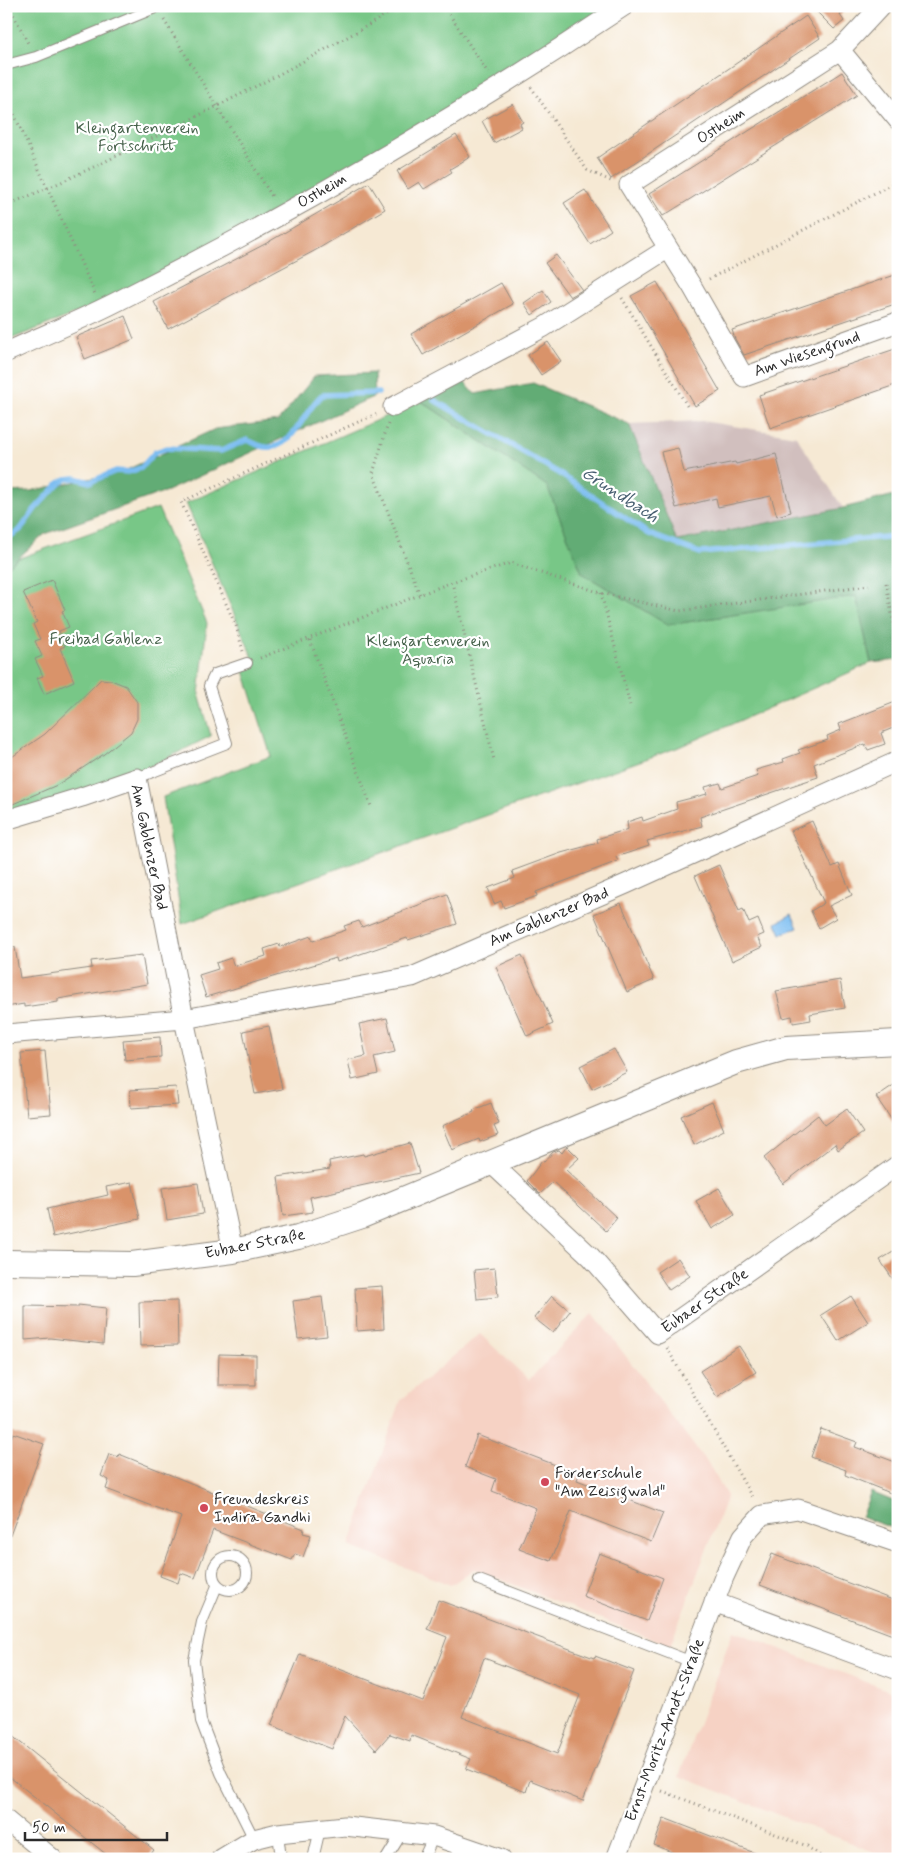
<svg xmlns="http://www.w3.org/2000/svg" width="904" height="1865" viewBox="0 0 904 1865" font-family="Mynerve,sans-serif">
<rect width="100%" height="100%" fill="#fff"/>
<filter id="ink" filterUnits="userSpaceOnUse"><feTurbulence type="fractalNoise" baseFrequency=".02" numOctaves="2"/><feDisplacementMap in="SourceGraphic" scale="10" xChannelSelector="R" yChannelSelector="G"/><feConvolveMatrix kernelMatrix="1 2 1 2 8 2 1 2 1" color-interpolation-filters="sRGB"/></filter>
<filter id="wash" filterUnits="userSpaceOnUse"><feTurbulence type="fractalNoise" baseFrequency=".0096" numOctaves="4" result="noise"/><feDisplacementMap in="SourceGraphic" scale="20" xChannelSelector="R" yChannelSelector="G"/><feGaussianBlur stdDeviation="1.12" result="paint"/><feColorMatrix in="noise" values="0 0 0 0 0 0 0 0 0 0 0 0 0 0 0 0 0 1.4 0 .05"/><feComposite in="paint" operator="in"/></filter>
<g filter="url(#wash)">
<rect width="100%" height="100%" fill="#f6e9d4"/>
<path fill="#f6d2c4" d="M 593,1313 L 711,1468 L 727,1496 L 670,1646 L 474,1569 L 451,1585 L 349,1546 L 401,1400 L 480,1334 L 529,1380 Z
M 733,1631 L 898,1694 L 898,1859 L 892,1859 L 679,1776 Z"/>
<path fill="#d1bfbe" d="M 702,421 L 796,436 L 843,508 L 677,541 L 629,424 Z"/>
<path fill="#78c787" stroke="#527959" d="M 6,6 L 618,6 L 278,211 L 89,308 L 6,341 Z
M 421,401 L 548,486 L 582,573 L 668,625 L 856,595 L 871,663 L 682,746 L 182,924 L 163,797 L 271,756 L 244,671 L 256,665 L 186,503 Z
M 158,508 L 207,623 L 199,694 L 211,736 L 137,773 L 6,815 L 6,563 Z"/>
<path fill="#62ac74" stroke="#466c50" d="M 374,373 L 375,396 L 167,491 L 45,534 L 6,569 L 6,492 L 30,491 L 122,472 L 215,429 L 278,421 L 315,376 Z
M 459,376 L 475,394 L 533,383 L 629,424 L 677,541 L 843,508 L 898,494 L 898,660 L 871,663 L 856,596 L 668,625 L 582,573 L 547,486 L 415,397 Z
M 871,1492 L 898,1503 L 898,1530 L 861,1517 Z"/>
<path fill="#7cbdf1" stroke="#54748e" d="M 792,914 L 798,928 L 781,934 L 776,923 Z"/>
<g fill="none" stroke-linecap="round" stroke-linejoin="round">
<path stroke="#7cbdf1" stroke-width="5.5" d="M 434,400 L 557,472 L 649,534 L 700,553 L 898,536
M 6,536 L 9,537 L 20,530 L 35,509 L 59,483 L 66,479 L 75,478 L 90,482 L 116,471 L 128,472 L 141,468 L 155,452 L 167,448 L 221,451 L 247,440 C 253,442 260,447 266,447 C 294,450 305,408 322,395 L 378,393"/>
</g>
<g id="blocks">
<path fill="#d9936b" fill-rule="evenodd" d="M 811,6 L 850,6 L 840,15 L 844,21 L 834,29 Z
M 806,16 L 820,38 L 611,179 L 597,158 Z
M 842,72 L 857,95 L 663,216 L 649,194 Z
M 513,104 L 523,122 L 520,124 L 522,128 L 494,143 L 482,121 Z
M 456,135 L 470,157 L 450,169 L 452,172 L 424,189 L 419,182 L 408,189 L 397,171 Z
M 369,183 L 385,209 L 316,250 L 168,329 L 154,302 L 265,244 Z
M 585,190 L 611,230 L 590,244 L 564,203 Z
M 556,255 L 582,290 L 570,297 L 545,263 Z
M 898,274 L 898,303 L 744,355 L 735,339 L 732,330 Z
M 657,282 L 720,391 L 695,406 L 631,296 Z
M 501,283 L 513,304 L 423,355 L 411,334 Z
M 543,290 L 551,302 L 532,315 L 524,303 Z
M 125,316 L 134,339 L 85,359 L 76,337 Z
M 548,342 L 561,361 L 541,375 L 528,355 Z
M 898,348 L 898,384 L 770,428 L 759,395 Z
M 678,448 L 684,472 L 735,462 L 736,464 L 776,454 L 791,512 L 777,516 L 771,496 L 718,507 L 716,498 L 676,508 L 661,452 Z
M 52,580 L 65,610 L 62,611 L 69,627 L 59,631 L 65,646 L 60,648 L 74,681 L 44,694 L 37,678 L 43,676 L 35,659 L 42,656 L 35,641 L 40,639 L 33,624 L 37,622 L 23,592 Z
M 101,679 L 111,680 L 126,686 L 137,702 L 137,719 L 131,732 L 104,754 L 57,785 L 6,807 L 6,761 L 45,734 Z
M 898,701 L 898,726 L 881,733 L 885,744 L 868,750 L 865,744 L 814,764 L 818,777 L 700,817 L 702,826 L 647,841 L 649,846 L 616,857 L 618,861 L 536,892 L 537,896 L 504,908 L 501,901 L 494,904 L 488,888 L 515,878 L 512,871 L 561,853 L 598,843 L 597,839 L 628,829 L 627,822 L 642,817 L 643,821 L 677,809 L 676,802 L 707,794 L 705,787 L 720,783 L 722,788 L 758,776 L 756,770 L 784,762 L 783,759 L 800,753 L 798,750 L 828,740 L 827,736 L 841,730 L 839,724 Z
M 812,821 L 832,867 L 839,864 L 852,895 L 829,906 L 836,918 L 819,928 L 811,911 L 824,903 L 791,831 Z
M 719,865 L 739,911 L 743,909 L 749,923 L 758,919 L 764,934 L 757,937 L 762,947 L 732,961 L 695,876 Z
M 447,894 L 457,924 L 408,940 L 407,938 L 337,962 L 336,958 L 206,997 L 199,975 L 218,969 L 216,963 L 231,958 L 234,966 L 266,956 L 264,949 L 279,944 L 280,947 L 311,936 L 313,941 L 346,930 L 344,926 L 359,921 L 362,927 Z
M 621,903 L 654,980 L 627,992 L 594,914 Z
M 15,947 L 20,978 L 92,968 L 91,961 L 142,955 L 147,984 L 58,999 L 58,1002 L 24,1007 L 24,1004 L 6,1007 L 6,948 Z
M 522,955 L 553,1024 L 527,1036 L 496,967 Z
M 840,980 L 845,1008 L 810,1014 L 811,1020 L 793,1023 L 792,1016 L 783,1018 L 776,991 Z
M 387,1018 L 395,1052 L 374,1057 L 378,1074 L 352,1080 L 348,1060 L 366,1056 L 359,1024 Z
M 269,1026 L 282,1089 L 255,1094 L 243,1031 Z
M 160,1037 L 161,1057 L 125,1060 L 123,1040 Z
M 614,1049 L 627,1072 L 592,1089 L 580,1066 Z
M 45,1051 L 51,1114 L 27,1116 L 21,1053 Z
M 898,1082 L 898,1129 L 876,1097 Z
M 176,1087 L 178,1105 L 131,1108 L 130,1090 Z
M 712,1102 L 724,1130 L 694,1145 L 681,1116 Z
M 491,1103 L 499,1124 L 494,1126 L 498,1135 L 480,1142 L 479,1139 L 452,1150 L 442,1126 L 474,1112 L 473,1110 Z
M 847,1109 L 863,1133 L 838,1150 L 835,1144 L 783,1184 L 764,1158 L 818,1115 L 825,1125 Z
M 410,1143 L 419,1173 L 310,1197 L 313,1212 L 283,1216 L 278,1177 L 330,1169 L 329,1161 L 363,1154 L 364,1156 Z
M 567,1146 L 579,1158 L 566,1170 L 617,1218 L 606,1231 L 553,1182 L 540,1194 L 527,1181 L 542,1161 L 544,1162 L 553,1152 L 559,1150 L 562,1153 Z
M 132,1182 L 140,1219 L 53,1237 L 47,1209 L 108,1195 L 106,1187 Z
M 198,1183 L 203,1214 L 167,1220 L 162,1188 Z
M 719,1188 L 735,1215 L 712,1229 L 696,1201 Z
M 898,1249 L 898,1287 L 880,1260 Z
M 678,1258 L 690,1276 L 669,1290 L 657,1272 Z
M 495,1268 L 498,1297 L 477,1299 L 474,1270 Z
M 382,1286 L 384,1329 L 357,1331 L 355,1288 Z
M 552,1296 L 570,1311 L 553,1333 L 534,1318 Z
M 851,1296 L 868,1322 L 838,1341 L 821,1315 Z
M 322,1297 L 327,1336 L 298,1339 L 293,1301 Z
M 177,1301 L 178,1345 L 140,1346 L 139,1302 Z
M 78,1305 L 106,1308 L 103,1344 L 50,1338 L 25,1340 L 25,1306 L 78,1307 Z
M 739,1346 L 756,1372 L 717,1397 L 700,1371 Z
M 219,1354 L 256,1355 L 256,1385 L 218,1385 Z
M 821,1429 L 857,1442 L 855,1447 L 898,1463 L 898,1496 L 845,1475 L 846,1470 L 811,1457 Z
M 13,1433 L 44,1444 L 8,1541 L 6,1451 Z
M 477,1435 L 579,1474 L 577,1480 L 663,1513 L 651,1542 L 571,1511 L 551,1561 L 519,1549 L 536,1508 L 492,1491 L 496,1479 L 465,1467 Z
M 109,1454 L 118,1457 L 119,1454 L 304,1529 L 303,1533 L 311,1535 L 303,1557 L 295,1554 L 292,1560 L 213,1530 L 195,1578 L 181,1573 L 178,1583 L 160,1576 L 181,1517 L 106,1489 L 109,1480 L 101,1476 Z
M 599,1553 L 663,1578 L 647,1621 L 583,1596 Z
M 772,1554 L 898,1602 L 898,1637 L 760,1585 Z
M 438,1600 L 594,1658 L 595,1656 L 634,1671 L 583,1801 L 530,1780 L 526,1792 L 466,1769 L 471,1759 L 411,1735 L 410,1741 L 390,1734 L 376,1750 L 345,1716 L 332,1749 L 271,1725 L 300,1654 L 423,1701 L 447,1637 L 427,1629 ZM 484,1658 L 580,1695 L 557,1754 L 462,1717 Z
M 6,1731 L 154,1850 L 147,1859 L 112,1859 L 6,1774 Z
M 664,1818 L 765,1857 L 765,1859 L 689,1859 L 654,1845 Z"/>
</g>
</g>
<g filter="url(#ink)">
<use href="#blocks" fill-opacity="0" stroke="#908a80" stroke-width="1"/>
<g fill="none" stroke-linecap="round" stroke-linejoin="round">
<g stroke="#908a80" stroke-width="12">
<path id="service" d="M 6,65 L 36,57 L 160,6
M 137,778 L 227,743 L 209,686 L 215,674 L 247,663
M213 1573a17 17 0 1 1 34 0a17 17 0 1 1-34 0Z
M 479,1580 L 692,1662
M 217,1586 L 202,1622 L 194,1660 L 201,1721 L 221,1773 L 254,1839
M 278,1833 L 281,1859
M 313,1859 L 320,1829
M 386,1859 L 402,1833
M 423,1859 L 434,1836"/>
</g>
<g stroke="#908a80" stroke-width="21">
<path id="minor" d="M 881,6 L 840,50 L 629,185 L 693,288 L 744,377 L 898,322
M 840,50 L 898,120
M 7,352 C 46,334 86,318 124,298 C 296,211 464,113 624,6
M 393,407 L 544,327 L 667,249
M 6,820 L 82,797 L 137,778 L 184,1019 L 233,1251
M 6,1034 L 184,1019 L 412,977 L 626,884 L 898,761
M 491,1163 L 591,1257 L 658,1334 L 898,1165
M 714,1602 L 898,1670
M 6,1820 L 53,1859
M 221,1859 L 254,1839 L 278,1833 L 345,1826 L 434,1836 L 501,1859
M 616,1859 L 724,1577 L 743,1536 L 762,1515 L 798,1509 L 898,1543"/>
</g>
<g stroke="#908a80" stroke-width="26">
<path id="tertiary" d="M 6,1262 L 132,1264 L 233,1251 L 298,1237 L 362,1216 L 736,1062 L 786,1048 L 898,1042"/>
</g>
<path stroke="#908a80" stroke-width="3" stroke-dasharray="1 4" stroke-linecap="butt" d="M 9,6 L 29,45
M 444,6 L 488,73
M 164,20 L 273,198
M 531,87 L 587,170 L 613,182
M 6,96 L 95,294
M 6,205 C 59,185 108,160 159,135 C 241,95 322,53 401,6
M 709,279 L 898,181
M 622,298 L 689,409
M 388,424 L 373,473 L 420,595
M 452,582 L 494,760
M 886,583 L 898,645
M 601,593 L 630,705
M 310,640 L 372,809
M 243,651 L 236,626 L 181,502 L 376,414
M 260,658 L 452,582 L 511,563 L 601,593 L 679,611 L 869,585
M 667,1348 L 753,1499
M 662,1791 L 807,1846 L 824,1859"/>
<use href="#service" stroke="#fff" stroke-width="10"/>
<use href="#minor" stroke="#fff" stroke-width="19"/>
<use href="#tertiary" stroke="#fff" stroke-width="24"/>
</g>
</g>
<g fill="#d1495b" stroke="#fff" stroke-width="2">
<circle cx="545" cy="1482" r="5"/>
<circle cx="204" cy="1508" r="5"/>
</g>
<g text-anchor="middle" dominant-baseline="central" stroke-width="4.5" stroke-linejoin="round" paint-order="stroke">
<g font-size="16" fill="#2b2b2b" stroke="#fff">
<text transform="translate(721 126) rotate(-33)">Ostheim</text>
<text transform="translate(322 191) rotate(-30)">Ostheim</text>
<text transform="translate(807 354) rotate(-19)">Am Wiesengrund</text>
<text transform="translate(149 847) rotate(78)">Am Gablenzer Bad</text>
<text transform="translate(549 917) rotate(-23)">Am Gablenzer Bad</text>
<text transform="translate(255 1244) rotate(-11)">Eubaer Straße</text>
<text transform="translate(705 1301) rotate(-35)">Eubaer Straße</text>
<text transform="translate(665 1730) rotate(-69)">Ernst-Moritz-Arndt-Straße</text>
</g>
<g font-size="16" fill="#46624b" stroke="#fff">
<text x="137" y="128">Kleingartenverein<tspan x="137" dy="18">Fortschritt</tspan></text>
<text x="106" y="639">Freibad Gablenz</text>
<text x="428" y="641">Kleingartenverein<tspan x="428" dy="18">Aquaria</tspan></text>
</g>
<g font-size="16" fill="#2b2b2b" stroke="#fff" text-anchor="start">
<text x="555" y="1473">Förderschule<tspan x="555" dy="18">"Am Zeisigwald"</tspan></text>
<text x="214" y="1499">Freundeskreis<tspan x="214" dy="18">Indira Gandhi</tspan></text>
</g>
<g font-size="18" font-style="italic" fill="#475e70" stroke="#fff">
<text transform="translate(620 495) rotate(33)">Grundbach</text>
</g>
</g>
<rect width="904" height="1865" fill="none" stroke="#fff" stroke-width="25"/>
<path d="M25 1832v8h142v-8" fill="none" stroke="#2b2b2b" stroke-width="2.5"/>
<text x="32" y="1832" font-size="15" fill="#2b2b2b" stroke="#ffffff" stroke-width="4" paint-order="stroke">50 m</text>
</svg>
